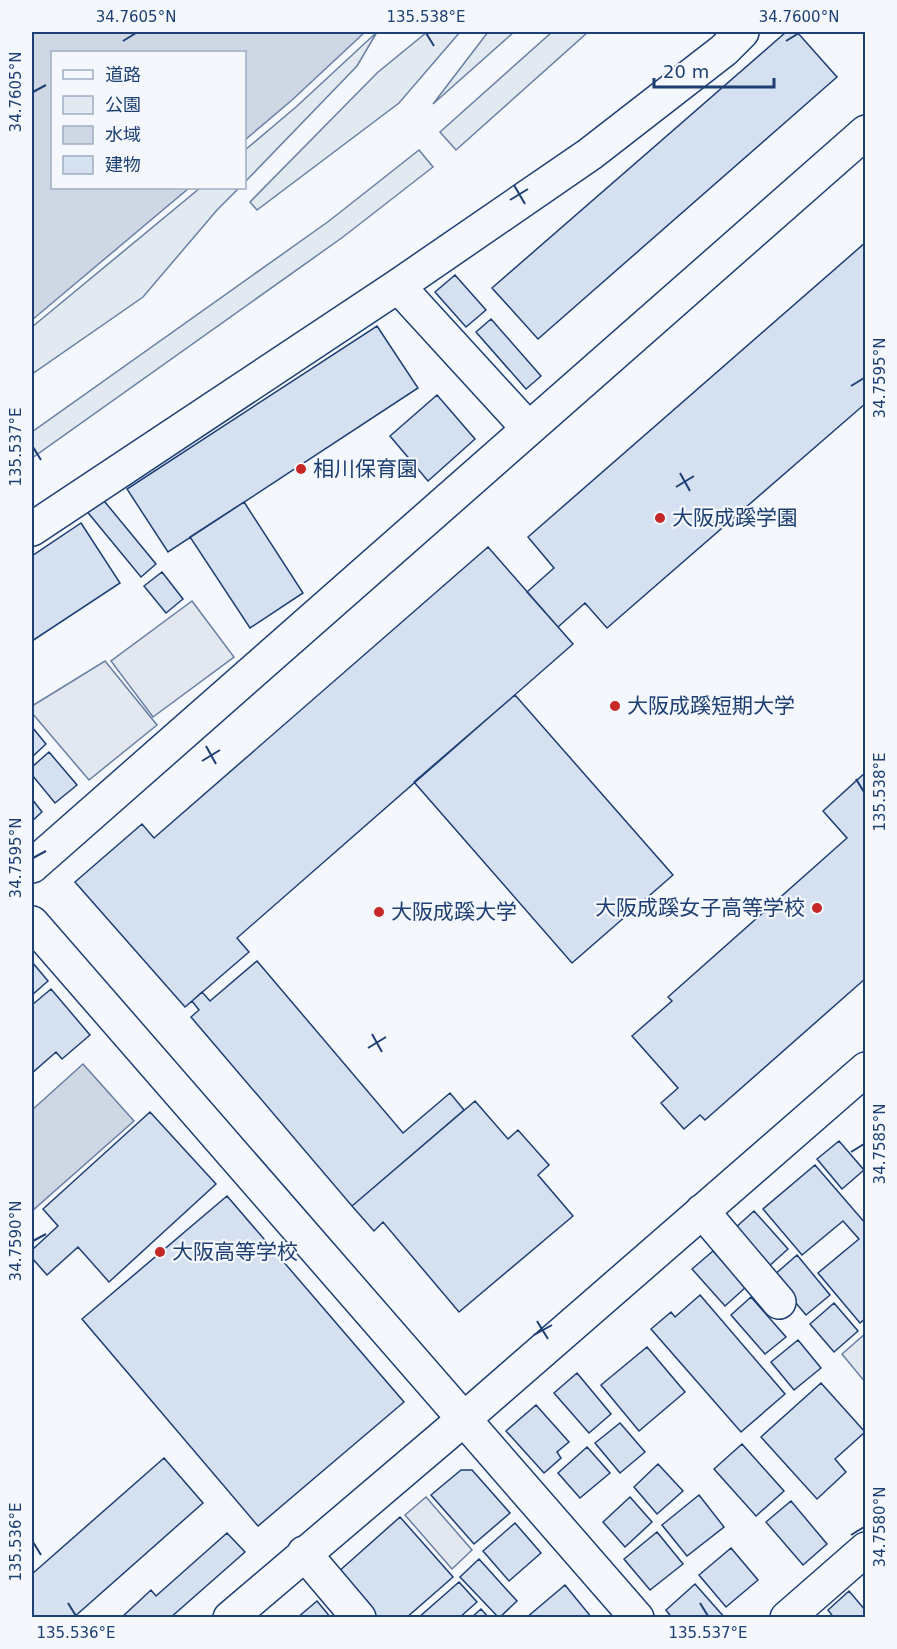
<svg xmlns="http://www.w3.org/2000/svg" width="897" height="1649" viewBox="0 0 897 1649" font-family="'DejaVu Sans','Noto Sans JP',sans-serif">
<rect width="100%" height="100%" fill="#f4f7fb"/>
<path fill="#e3e9f0" stroke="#687fa3" stroke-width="1.5" d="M 377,32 L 357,66 L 245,182 L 245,150 L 296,107 Z
M 427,32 L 460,32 L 399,103 L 257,210 L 250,202 L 377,73 Z
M 488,32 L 514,32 L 433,104 Z
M 552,32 L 588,32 L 456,150 L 440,132 Z
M 419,150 L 433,167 L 343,237 L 32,458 L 32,432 L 329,221 Z
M 200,188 L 239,188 L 217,210 L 143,297 L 32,374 L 32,327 Z"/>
<path fill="#e3e8f0" stroke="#687fa3" stroke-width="1.5" d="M 192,601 L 234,657 L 153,717 L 111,661 Z
M 105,661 L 157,725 L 89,780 L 32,713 L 32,706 Z
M 865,1334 L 865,1382 L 842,1354 Z
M 426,1497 L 472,1550 L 452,1569 L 405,1515 Z"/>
<path fill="#cfd7e4" stroke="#687fa3" stroke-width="1.5" d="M 32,32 L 365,32 L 292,100 L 245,140 L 244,52 L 52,52 L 52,188 L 189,188 L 32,320 Z
M 83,1064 L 134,1121 L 32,1211 L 32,1110 Z"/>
<path fill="#d5e0f0" stroke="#1d3f73" stroke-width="1.5" d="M 786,32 L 797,32 L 837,77 L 538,339 L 492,288 Z
M 866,242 L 866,403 L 607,628 L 585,603 L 558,627 L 527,592 L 554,568 L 528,537 Z
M 455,275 L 486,310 L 466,327 L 435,292 Z
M 491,319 L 541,376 L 526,389 L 476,332 Z
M 377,326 L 418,388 L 168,552 L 127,489 Z
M 437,395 L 475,439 L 428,481 L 390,436 Z
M 100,496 L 156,564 L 141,577 L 85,509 Z
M 244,502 L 303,593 L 250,628 L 190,537 Z
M 81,523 L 120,583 L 32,641 L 32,556 Z
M 488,547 L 573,644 L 237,938 L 249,952 L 185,1007 L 75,882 L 142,824 L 154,838 Z
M 162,572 L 183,599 L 166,613 L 144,586 Z
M 515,695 L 673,875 L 572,963 L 414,782 Z
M 32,727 L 46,744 L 32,757 Z
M 49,752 L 77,785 L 55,803 L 32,775 L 32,767 Z
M 866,772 L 866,978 L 705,1120 L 700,1115 L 684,1129 L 661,1103 L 678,1088 L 632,1036 L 672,1001 L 668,997 L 847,838 L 823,811 Z
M 32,799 L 42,812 L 32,821 Z
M 257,961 L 403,1133 L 450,1093 L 464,1110 L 352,1206 L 191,1017 L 199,1010 L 192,1001 L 202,992 L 210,1001 Z
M 32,962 L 48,981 L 32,995 Z
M 51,989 L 90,1035 L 62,1059 L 56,1052 L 32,1073 L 32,1005 Z
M 475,1101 L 508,1139 L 518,1130 L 549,1165 L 538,1175 L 573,1216 L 459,1312 L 383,1222 L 374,1231 L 352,1206 Z
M 150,1112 L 216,1184 L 109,1282 L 78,1247 L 47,1275 L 32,1258 L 32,1250 L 58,1226 L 43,1209 Z
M 839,1141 L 864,1170 L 842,1189 L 817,1159 Z
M 815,1165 L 866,1224 L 866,1318 L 860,1323 L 818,1273 L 859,1239 L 843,1221 L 802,1255 L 763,1209 Z
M 227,1196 L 404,1402 L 258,1526 L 82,1319 Z
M 754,1211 L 788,1249 L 768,1267 L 734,1229 Z
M 713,1251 L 746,1287 L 725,1306 L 692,1269 Z
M 797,1255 L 830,1295 L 806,1315 L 773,1276 Z
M 700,1295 L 785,1394 L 741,1432 L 651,1329 L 671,1312 L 675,1317 Z
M 751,1297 L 786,1337 L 765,1354 L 731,1315 Z
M 834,1303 L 858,1331 L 834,1352 L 810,1324 Z
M 798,1340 L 821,1368 L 794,1390 L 771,1362 Z
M 647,1347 L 685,1392 L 639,1431 L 601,1385 Z
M 577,1373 L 611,1414 L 589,1433 L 554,1393 Z
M 821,1383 L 865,1432 L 835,1459 L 846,1472 L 817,1499 L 761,1437 Z
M 536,1405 L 569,1442 L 557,1452 L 561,1458 L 544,1473 L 506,1431 Z
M 620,1423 L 645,1452 L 620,1473 L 595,1443 Z
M 742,1444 L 784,1491 L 756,1516 L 714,1469 Z
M 587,1447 L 610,1473 L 580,1498 L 558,1473 Z
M 164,1458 L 203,1503 L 73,1618 L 32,1618 L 32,1574 Z
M 658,1464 L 683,1491 L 657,1514 L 634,1487 Z
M 461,1470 L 472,1470 L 510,1513 L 474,1544 L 431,1495 Z
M 699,1495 L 724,1527 L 687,1556 L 662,1525 Z
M 630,1497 L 652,1522 L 625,1547 L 603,1522 Z
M 791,1501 L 827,1544 L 803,1565 L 766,1522 Z
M 400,1517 L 453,1577 L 406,1618 L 376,1618 L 337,1573 Z
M 515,1523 L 541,1553 L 509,1581 L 483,1551 Z
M 657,1532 L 683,1564 L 650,1590 L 624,1559 Z
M 227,1533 L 245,1552 L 170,1618 L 121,1618 L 151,1590 L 156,1596 Z
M 731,1548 L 758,1580 L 726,1607 L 699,1575 Z
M 479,1559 L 517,1601 L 499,1618 L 460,1577 Z
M 459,1582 L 477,1602 L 459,1618 L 418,1618 Z
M 695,1584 L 725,1618 L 672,1618 L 666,1610 Z
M 565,1585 L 592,1618 L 526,1618 Z
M 849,1591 L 866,1611 L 866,1618 L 834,1618 L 828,1610 Z
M 317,1601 L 331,1618 L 297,1618 Z
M 481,1609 L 489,1618 L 471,1618 Z"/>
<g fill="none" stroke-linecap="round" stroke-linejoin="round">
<g stroke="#1d3f73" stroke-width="36">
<path id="minor" d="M 398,286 L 528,428
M 32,529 L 398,286 L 590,154 L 724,50 L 742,32
M 32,866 L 866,132
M 32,923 L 637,1618
M 702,1211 L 779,1302
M 304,1553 L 359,1618
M 230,1618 L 464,1419 L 866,1069
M 787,1618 L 866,1549"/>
</g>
<use href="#minor" stroke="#f4f7fb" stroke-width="33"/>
</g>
<path fill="none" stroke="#1d3f73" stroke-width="2" d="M 426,33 L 434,46M 123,41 L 136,33M 786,41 L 799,33M 33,92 L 46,85M 514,185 L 525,204M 510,200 L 528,189M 851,386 L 864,378M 33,447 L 41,460M 680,473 L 690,491M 676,487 L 694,476M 206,746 L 216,764M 202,761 L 220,750M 856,779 L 864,792M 33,858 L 46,851M 372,1034 L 382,1052M 368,1048 L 386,1037M 851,1152 L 864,1144M 33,1241 L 46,1234M 537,1321 L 548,1339M 534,1335 L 552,1325M 851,1535 L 864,1527M 33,1542 L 41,1555M 68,1603 L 76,1616M 700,1603 L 708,1616"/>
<g fill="#c62828" stroke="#f4f7fb" stroke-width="2">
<circle cx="301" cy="469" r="6"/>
<circle cx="660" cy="518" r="6"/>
<circle cx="615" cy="706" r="6"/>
<circle cx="817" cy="908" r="6"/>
<circle cx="379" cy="912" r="6"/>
<circle cx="160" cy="1252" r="6"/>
</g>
<g text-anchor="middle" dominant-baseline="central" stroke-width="4.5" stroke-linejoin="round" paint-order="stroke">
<g font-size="21" fill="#1d3f73" stroke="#f4f7fb" text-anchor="start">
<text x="313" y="469">相川保育園</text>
<text x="672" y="518">大阪成蹊学園</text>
<text x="627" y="706">大阪成蹊短期大学</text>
<text x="805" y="908" text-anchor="end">大阪成蹊女子高等学校</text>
<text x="391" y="912">大阪成蹊大学</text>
<text x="172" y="1252">大阪高等学校</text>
</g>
</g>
<rect width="897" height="1649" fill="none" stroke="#f4f7fb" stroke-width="66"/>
<rect x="51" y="51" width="195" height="138" fill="#f4f7fb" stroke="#9eadc5" stroke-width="1.5"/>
<rect x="63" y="70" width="30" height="9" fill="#f4f7fb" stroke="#9eadc5" stroke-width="1.5"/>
<text x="105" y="81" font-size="18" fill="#1d3f73">道路</text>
<rect x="63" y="96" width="30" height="18" fill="#e3e9f0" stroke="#9eadc5" stroke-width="1.5"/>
<text x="105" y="111" font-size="18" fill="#1d3f73">公園</text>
<rect x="63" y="126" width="30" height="18" fill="#cfd7e4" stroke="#9eadc5" stroke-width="1.5"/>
<text x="105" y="141" font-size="18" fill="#1d3f73">水域</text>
<rect x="63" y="156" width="30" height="18" fill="#d5e0f0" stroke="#9eadc5" stroke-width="1.5"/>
<text x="105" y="171" font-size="18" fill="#1d3f73">建物</text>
<path d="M654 78v9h120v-9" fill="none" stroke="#1d3f73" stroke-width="3"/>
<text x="663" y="78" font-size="18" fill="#1d3f73" stroke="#f4f7fb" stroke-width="4.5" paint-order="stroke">20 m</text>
<rect x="33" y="33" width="831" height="1583" fill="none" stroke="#1d3f73" stroke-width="2"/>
<g font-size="15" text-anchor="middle" fill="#1d3f73">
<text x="136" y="22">34.7605°N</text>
<text x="426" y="22">135.538°E</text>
<text x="799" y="22">34.7600°N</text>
<text transform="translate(16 92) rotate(-90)" y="5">34.7605°N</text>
<text transform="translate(880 378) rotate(-90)" y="5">34.7595°N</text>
<text transform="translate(16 447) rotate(-90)" y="5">135.537°E</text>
<text transform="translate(880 792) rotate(-90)" y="5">135.538°E</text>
<text transform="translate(16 858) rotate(-90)" y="5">34.7595°N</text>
<text transform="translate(880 1144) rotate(-90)" y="5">34.7585°N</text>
<text transform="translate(16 1241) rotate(-90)" y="5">34.7590°N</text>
<text transform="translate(880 1527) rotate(-90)" y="5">34.7580°N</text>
<text transform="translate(16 1542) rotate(-90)" y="5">135.536°E</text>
<text x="76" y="1638">135.536°E</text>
<text x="708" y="1638">135.537°E</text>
</g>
</svg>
